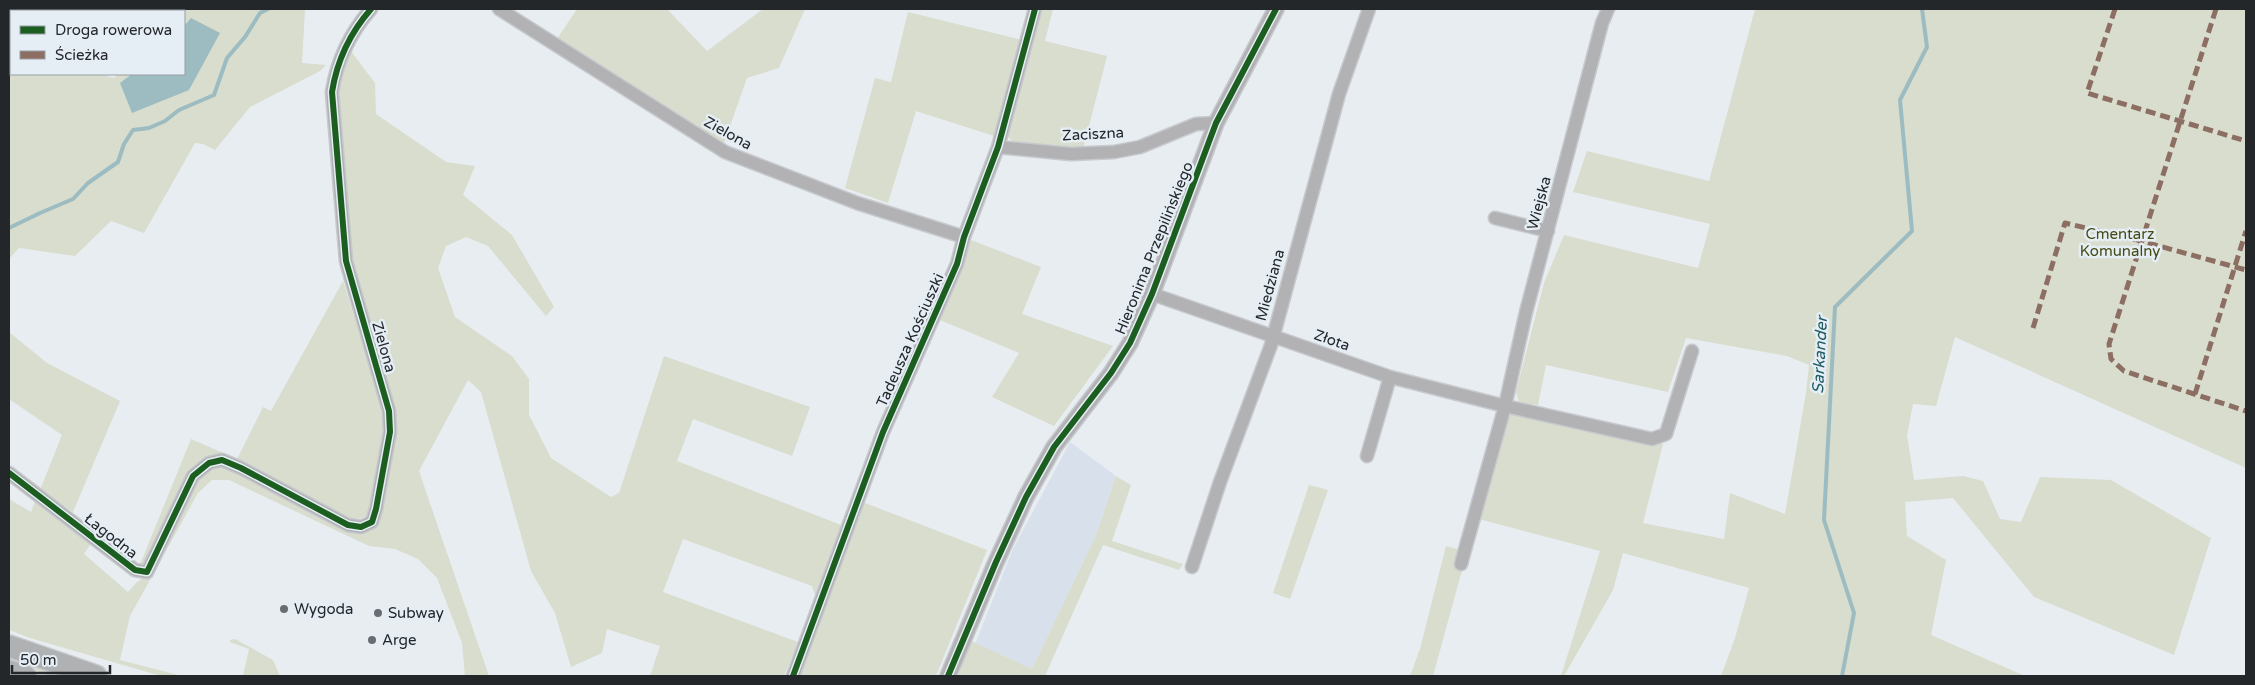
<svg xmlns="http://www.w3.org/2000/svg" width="2255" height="685" viewBox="0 0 2255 685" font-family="'Varela Round',sans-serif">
<rect width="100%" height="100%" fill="#e8edf2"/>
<path fill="#d8e1eb" d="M 1070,442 L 1116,476 L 1096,535 L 1032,669 L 975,644 L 1013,549 Z"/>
<path fill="#d8ddcd" d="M 160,9 L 305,9 L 302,63 L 326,65 L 320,71 L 250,107 L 215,150 L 203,144 L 195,143 L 144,233 L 111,221 L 75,256 L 19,248 L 9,259 L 9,36 L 11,37 L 11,74 L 100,74 L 114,78 L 118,74 L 184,74 L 184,11 L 159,11 Z
M 577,9 L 667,9 L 707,51 L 763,9 L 805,9 L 779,68 L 747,78 L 723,146 L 557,39 Z
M 1040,9 L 1053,9 L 1045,41 L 1107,56 L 1083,149 L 1016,145 L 1006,135 Z
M 1755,9 L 2246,9 L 2246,468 L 1955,337 L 1936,406 L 1913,404 L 1907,435 L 1914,480 L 1963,476 L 1983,481 L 2000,519 L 2021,522 L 2040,477 L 2111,480 L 2211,538 L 2174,655 L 2034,597 L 1953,498 L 1905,502 L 1907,536 L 1946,560 L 1931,635 L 2025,676 L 1721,676 L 1735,638 L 1749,588 L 1623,553 L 1613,590 L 1564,676 L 1561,676 L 1600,551 L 1479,519 L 1507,412 L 1663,444 L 1643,523 L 1724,539 L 1730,493 L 1785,514 L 1806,393 L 1809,365 L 1787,356 L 1686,338 L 1668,392 L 1546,365 L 1538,405 L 1519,402 L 1516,392 L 1544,283 L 1564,235 L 1698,268 L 1710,224 L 1573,192 L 1587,151 L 1709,181 Z
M 908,12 L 1022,40 L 994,136 L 916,111 L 888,203 L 845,188 L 875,78 L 891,82 Z
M 350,45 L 353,54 L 375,83 L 376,114 L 446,162 L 475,166 L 463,195 L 512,235 L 554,307 L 546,316 L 488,246 L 466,237 L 446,246 L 438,268 L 455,317 L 512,356 L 529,379 L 529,415 L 551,458 L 611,497 L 619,493 L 664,356 L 810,407 L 792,456 L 693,419 L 677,461 L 841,525 L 815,595 L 812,586 L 683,539 L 663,592 L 798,642 L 784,676 L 650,676 L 660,646 L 607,629 L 602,653 L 571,667 L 555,613 L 531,571 L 481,392 L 468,380 L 419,471 L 489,676 L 465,676 L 462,643 L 437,578 L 418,559 L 395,549 L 369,546 L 229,480 L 212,480 L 198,493 L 130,616 L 120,660 L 182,676 L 161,676 L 30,638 L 9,630 L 9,499 L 31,512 L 35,501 L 92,542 L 84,554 L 128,592 L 136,583 L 147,575 C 158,553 189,479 208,469 C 219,463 232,470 242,473 L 357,533 L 374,528 L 382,511 L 397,421 L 351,259 L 337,92 Z
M 971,240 L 1041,267 L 1022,314 L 1113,346 L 1054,426 L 992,397 L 1019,353 L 940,320 Z
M 343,281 L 383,411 L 386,435 L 376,495 L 368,516 L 354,520 L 237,459 L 235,462 L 204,462 L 148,560 L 139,567 L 191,439 L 237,459 L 263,407 L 271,411 Z
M 9,332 L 47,363 L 120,401 L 73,512 L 40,490 L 62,435 L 9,399 Z
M 1116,476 L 1131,485 L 1112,541 L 1183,564 L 1179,570 L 1103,545 L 1045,676 L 958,676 L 971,641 L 1032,669 L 1096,535 Z
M 1309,485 L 1328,490 L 1290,599 L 1273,593 Z
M 860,501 L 987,550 L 936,676 L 797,676 Z
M 1446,546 L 1467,552 L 1433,676 L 1410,676 L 1420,649 Z
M 235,639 L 273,660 L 280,676 L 243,676 L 249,649 L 230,642 L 230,640 Z
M 9,654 L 73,676 L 50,676 L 9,661 Z"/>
<path fill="#9cbcc2" d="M 191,18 L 220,33 L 189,90 L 132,113 L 120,83 L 132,74 L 184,74 L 184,26 Z"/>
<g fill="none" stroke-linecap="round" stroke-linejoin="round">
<path stroke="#9cbcc2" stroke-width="4" d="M 9,228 L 40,213 L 73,199 L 88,183 L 118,162 L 124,144 L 133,130 L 149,128 L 165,121 L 179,110 L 214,95 L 227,58 L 245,37 L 260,13 L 268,9
M 1842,676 L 1854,613 L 1824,520 L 1835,307 L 1912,231 L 1900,100 L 1927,47 L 1922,9"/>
<g stroke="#c6c9cd" stroke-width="15">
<path id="minor" d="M 499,9 L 725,152 L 857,203 L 964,237
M 57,11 L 58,9
M 998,147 L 1071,154 L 1114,152 L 1140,147 L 1196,124 L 1216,123
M 1495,218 L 1548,231
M 1152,294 L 1390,377 L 1505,406 L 1652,439 L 1666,434 L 1692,351
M 1367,456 L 1390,377
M 9,473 L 135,570 L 147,572 L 193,476 L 209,463 L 222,460 L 241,468 L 348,525 L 361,527 L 372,522 L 376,509 L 390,432 L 389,411 L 346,261 L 332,92 C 337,60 350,33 371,9
M 1461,564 L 1505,406 L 1526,312 L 1602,23 L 1608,9
M 1192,567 L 1220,482 L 1271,345 L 1339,94 L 1369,9
M 793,676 L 883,432 L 957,264 L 964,237 L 998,147 L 1035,9"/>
</g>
<g stroke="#c6c9cd" stroke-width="18">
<path id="tertiary" d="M 948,676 L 996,562 L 1026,497 L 1054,447 L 1111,373 L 1130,343 L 1152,294 L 1216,123 L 1276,9"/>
</g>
<g stroke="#c6c9cd" stroke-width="24">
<path id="motorway" d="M 9,646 L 96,676
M 9,671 L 25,676"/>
</g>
<use href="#minor" stroke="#b2b2b4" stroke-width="12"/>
<use href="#tertiary" stroke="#b2b2b4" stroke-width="15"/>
<use href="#motorway" stroke="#afb1b2" stroke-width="21"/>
<path stroke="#8d6e63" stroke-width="5" stroke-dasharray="10 5" stroke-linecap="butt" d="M 2115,9 L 2087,93 L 2246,141
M 2216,9 L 2109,344 L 2111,359 L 2124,371 L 2246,411
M 2033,328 L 2065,223 L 2141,241 L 2246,270
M 2195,394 L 2246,231"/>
<g stroke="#e5edf5" stroke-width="9">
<path id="cycleway" d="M 9,473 L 135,570 L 147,572 L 193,476 L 209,463 L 222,460 L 241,468 L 348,525 L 361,527 L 372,522 L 376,509 L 390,432 L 389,411 L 346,261 L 332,92 C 337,60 350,33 371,9
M 793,676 L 883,432 L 957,264 L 964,237 L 998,147 L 1035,9
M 948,676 L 996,562 L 1026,497 L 1054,447 L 1111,373 L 1130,343 L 1152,294 L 1216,123 L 1276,9"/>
</g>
<use href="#cycleway" stroke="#1b5e20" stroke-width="6"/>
</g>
<g fill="#696c70" stroke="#e5edf5" stroke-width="2">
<circle cx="284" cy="609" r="5"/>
<circle cx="378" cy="613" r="5"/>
<circle cx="372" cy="640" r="5"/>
</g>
<g text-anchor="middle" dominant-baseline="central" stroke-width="5" stroke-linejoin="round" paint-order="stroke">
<g font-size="15" fill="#24272a" stroke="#e5edf5">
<text transform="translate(728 133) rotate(29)">Zielona</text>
<text transform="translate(1093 134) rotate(-3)">Zaciszna</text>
<text transform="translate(1539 203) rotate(-75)">Wiejska</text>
<text transform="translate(1154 248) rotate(-68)">Hieronima Przepilińskiego</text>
<text transform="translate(1270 285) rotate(-75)">Miedziana</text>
<text transform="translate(910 340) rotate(-66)">Tadeusza Kościuszki</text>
<text transform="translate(1332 340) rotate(19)">Złota</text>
<text transform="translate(384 347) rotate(74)">Zielona</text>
<text transform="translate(111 536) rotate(38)">Łagodna</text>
</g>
<g font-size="15" fill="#464b12" stroke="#e5edf5">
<text x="2120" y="234">Cmentarz<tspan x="2120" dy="17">Komunalny</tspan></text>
</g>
<g font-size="15" fill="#24272a" stroke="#e5edf5" text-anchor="start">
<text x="294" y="609">Wygoda</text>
<text x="388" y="613">Subway</text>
<text x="382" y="640">Arge</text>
</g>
<g font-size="16" font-style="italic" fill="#1e5c63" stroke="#e5edf5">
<text transform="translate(1820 355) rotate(-87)">Sarkander</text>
</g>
</g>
<rect width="2255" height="685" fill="none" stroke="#24272a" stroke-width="20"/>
<rect x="10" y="10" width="175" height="65" fill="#e5edf5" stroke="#989ea4"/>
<rect x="20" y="26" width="25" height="8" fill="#1b5e20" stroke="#989ea4"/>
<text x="55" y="35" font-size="15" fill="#24272a">Droga rowerowa</text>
<rect x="20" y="51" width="25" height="8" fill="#8d6e63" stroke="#989ea4"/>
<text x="55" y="60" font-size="15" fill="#24272a">Ścieżka</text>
<path d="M12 665v8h98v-8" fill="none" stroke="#24272a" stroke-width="2.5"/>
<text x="20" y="665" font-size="15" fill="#24272a" stroke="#e5edf5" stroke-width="4" paint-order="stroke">50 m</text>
</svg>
